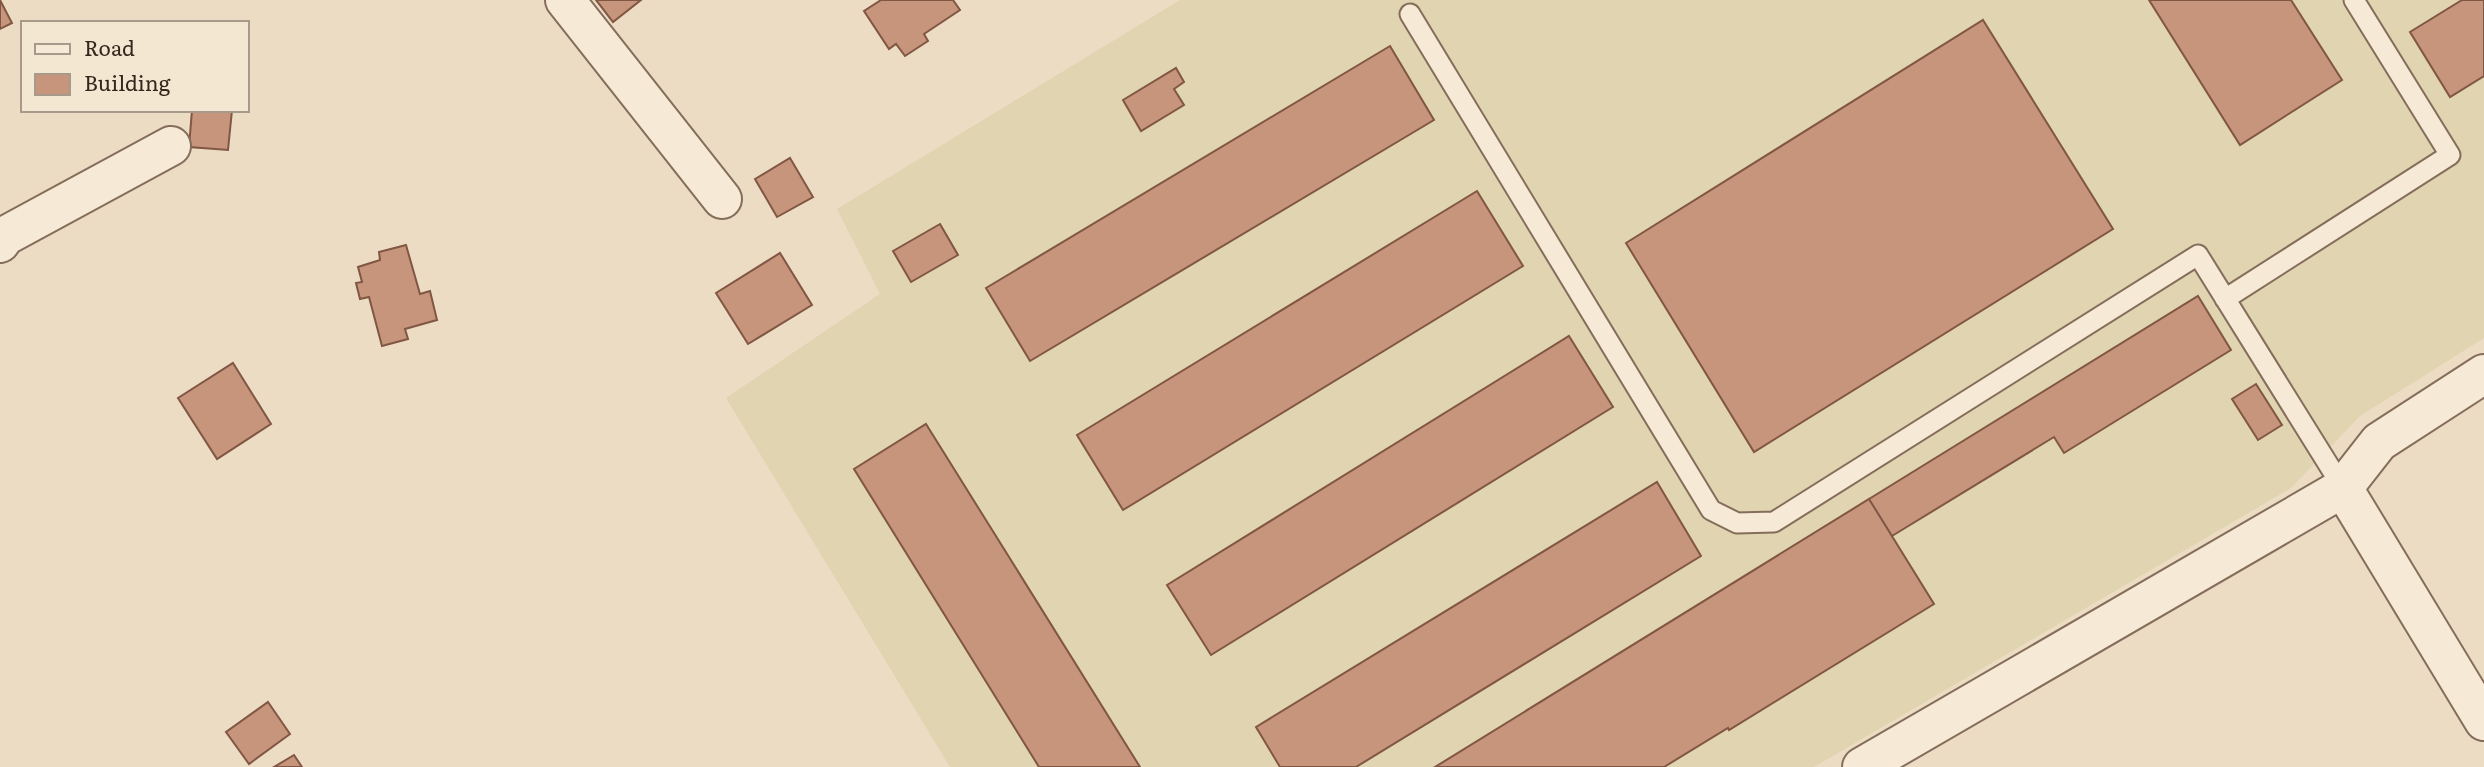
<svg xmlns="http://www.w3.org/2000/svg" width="2484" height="767" viewBox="0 0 2484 767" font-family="Literata,serif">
<rect width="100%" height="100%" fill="#ebdcc3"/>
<path fill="#e0d4b1" d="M 1180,0 L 2484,0 L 2484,338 L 2360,416 L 2291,488 L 1814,767 L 950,767 L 726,398 L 880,294 L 837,209 Z"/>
<path fill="#c6957c" stroke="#815643" stroke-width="2" d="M 0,0 L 12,23 L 0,29 Z
M 596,0 L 641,0 L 613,22 Z
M 881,0 L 953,0 L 960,10 L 924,34 L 928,41 L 905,56 L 896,44 L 889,49 L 864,11 Z
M 2149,0 L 2291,0 L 2342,80 L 2240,145 Z
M 2462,0 L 2484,0 L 2484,76 L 2450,97 L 2410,32 Z
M 1983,20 L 2113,229 L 1754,452 L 1626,243 Z
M 1390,46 L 1434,120 L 1030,361 L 986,288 Z
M 1176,68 L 1184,82 L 1174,89 L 1184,105 L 1141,131 L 1123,100 Z
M 192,110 L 232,110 L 228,150 L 189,147 Z
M 790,158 L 813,197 L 777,217 L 755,179 Z
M 1477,191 L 1523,266 L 1123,510 L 1077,435 Z
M 940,224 L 958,255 L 911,282 L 893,251 Z
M 406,245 L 420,294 L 430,291 L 437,320 L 405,329 L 408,339 L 382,346 L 369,297 L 360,299 L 356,283 L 362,282 L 358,267 L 380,260 L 379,252 Z
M 780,253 L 812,305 L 748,344 L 716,293 Z
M 2198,296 L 2231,350 L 2064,453 L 2054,437 L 1892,536 L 1869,499 Z
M 1569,336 L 1613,407 L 1211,655 L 1167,585 Z
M 233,363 L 271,424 L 217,459 L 178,398 Z
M 2256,384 L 2282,425 L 2258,440 L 2232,399 Z
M 926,424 L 1140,767 L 1039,767 L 854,469 Z
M 1657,482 L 1701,556 L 1356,767 L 1280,767 L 1256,727 Z
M 1869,499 L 1934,604 L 1729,730 L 1728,728 L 1664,767 L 1435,767 Z
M 268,702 L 290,734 L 249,764 L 226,732 Z
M 294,755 L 302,767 L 274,767 Z"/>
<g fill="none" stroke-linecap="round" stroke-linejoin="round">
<g stroke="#846d5b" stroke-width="23">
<path id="service" d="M 1410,14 L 1711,510 L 1737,523 L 1774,522 L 2198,255 L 2343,488
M 2225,299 L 2450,155 L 2354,0"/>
</g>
<g stroke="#846d5b" stroke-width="42">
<path id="minor" d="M 565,0 L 722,199
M 0,243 L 5,236 L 171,146
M 2343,488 L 2484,721
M 1862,767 L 2343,488 L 2379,442 L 2484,374"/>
</g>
<use href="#service" stroke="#f6ead6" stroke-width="19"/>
<use href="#minor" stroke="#f6ead6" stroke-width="38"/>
</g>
<rect x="21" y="21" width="228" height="91" fill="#f3e7d2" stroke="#a79a8a" stroke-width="2"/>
<rect x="35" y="44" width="35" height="10" fill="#f6ead6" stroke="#a79a8a" stroke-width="2"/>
<text x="84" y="56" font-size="21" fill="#35271e">Road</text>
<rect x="35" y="74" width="35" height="21" fill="#c6957c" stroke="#a79a8a" stroke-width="2"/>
<text x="84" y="91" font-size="21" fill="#35271e">Building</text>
</svg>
